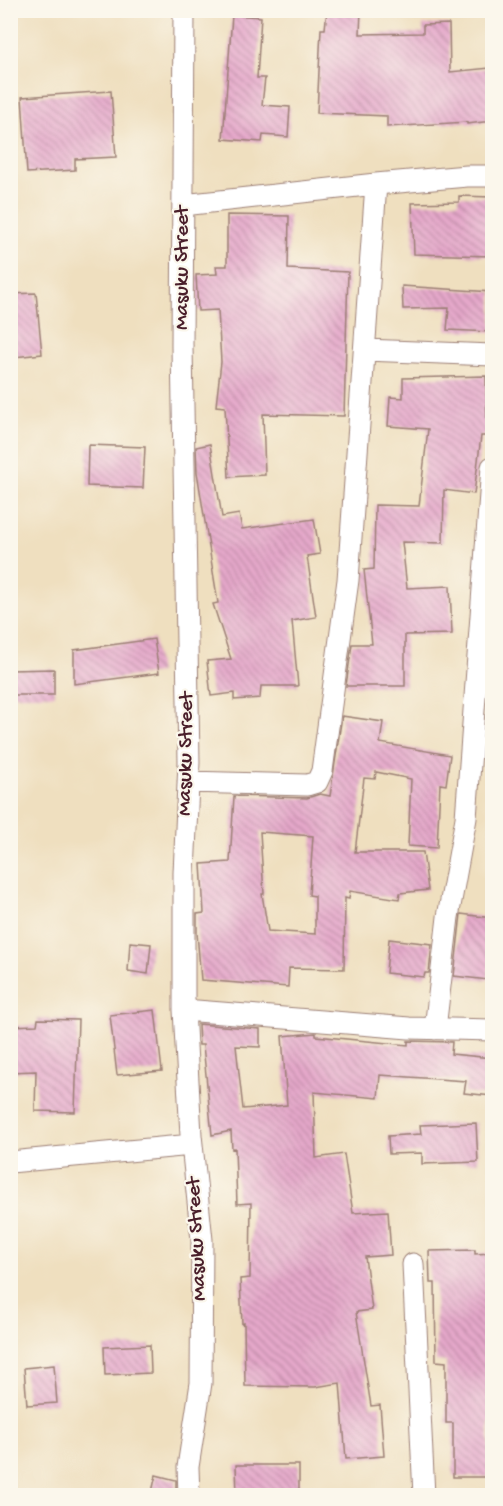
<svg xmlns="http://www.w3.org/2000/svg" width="503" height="1506" viewBox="0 0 503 1506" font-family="'Gochi Hand',sans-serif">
<defs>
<pattern id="building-back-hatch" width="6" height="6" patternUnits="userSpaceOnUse" patternTransform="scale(1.5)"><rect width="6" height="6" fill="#e5a8ca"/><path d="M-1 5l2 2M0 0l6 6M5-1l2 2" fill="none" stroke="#bc88a4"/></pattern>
</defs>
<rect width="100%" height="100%" fill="#fbf7ec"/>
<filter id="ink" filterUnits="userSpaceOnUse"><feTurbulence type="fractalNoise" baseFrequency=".0167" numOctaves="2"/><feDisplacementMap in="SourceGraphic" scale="12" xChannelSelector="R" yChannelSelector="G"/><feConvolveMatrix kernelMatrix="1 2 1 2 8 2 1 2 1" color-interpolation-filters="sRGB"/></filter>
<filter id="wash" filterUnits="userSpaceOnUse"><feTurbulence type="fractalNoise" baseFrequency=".008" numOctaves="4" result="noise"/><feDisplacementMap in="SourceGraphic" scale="24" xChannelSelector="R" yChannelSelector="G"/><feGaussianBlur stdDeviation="1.35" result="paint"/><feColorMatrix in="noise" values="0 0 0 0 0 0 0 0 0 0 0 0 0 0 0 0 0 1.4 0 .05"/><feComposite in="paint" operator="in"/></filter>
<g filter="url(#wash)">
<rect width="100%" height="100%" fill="#efdfbf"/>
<g id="blocks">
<path fill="url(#building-back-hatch)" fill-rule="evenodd" d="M 327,10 L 361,10 L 360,34 L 423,33 L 423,25 L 449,24 L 450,72 L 490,68 L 492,89 L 492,121 L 467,124 L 467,122 L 387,127 L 387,116 L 317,113 L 321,29 L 325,29 Z
M 232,15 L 261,17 L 257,78 L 265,78 L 262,105 L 290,107 L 288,137 L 263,135 L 262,142 L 223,139 Z
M 111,91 L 116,157 L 75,159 L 75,170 L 27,173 L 22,97 Z
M 459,196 L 492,197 L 492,256 L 414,254 L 412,203 L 459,202 Z
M 227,215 L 289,216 L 288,269 L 348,272 L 344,416 L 263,414 L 265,475 L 229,477 L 225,407 L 216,406 L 221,362 L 218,310 L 198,311 L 196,275 L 217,274 L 216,266 L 227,266 Z
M 402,286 L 492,292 L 492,332 L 447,330 L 449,308 L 403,309 Z
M 36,293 L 42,354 L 14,357 L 13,344 L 10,344 L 10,294 Z
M 486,376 L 487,436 L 481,436 L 474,494 L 444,490 L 443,543 L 402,542 L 407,588 L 450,586 L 452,634 L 405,635 L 405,686 L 346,686 L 352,644 L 372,644 L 364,570 L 374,569 L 375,505 L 419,506 L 428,429 L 388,426 L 390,397 L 403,398 L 403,378 Z
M 210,444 L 222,517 L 239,514 L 242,529 L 314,519 L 320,554 L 307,556 L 316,617 L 292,621 L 298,686 L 261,686 L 260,698 L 234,700 L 234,693 L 211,696 L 207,661 L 231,659 L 213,604 L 218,603 L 197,472 L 196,447 Z
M 88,445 L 145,447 L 143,488 L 87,486 Z
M 154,639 L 159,673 L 74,684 L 74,650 Z
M 54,669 L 54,695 L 10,695 L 10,670 Z
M 342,716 L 383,722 L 380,743 L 450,755 L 446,785 L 440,784 L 437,848 L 408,846 L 411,779 L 376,772 L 375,779 L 364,778 L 355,852 L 423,852 L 428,890 L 400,893 L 399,899 L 350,891 L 349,899 L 345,898 L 344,969 L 289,968 L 288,987 L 201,980 L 197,933 L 197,914 L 204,913 L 201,864 L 230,862 L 234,796 L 307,798 L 320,794 L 330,796 ZM 260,832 L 313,836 L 309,895 L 315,896 L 315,934 L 268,931 L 262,894 L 264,894 Z
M 461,914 L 492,918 L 492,941 L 488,980 L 454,976 Z
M 389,939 L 432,944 L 429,973 L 425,973 L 424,977 L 386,973 Z
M 130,942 L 151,944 L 148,974 L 128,971 Z
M 155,1010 L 162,1071 L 117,1075 L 110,1015 Z
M 38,1019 L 78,1020 L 75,1112 L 35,1111 L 36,1071 L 10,1072 L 10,1026 L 37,1025 Z
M 198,1024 L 260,1029 L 260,1047 L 236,1046 L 243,1109 L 287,1105 L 282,1036 L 316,1033 L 316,1036 L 408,1045 L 408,1041 L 452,1042 L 451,1054 L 492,1058 L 492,1096 L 464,1093 L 466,1081 L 380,1075 L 378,1098 L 314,1092 L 316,1158 L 344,1154 L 353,1213 L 388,1211 L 391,1255 L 365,1257 L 372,1310 L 356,1312 L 371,1406 L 380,1405 L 384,1456 L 346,1459 L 340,1383 L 315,1387 L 245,1386 L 244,1323 L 242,1324 L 240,1279 L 250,1278 L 251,1203 L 237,1204 L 235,1148 L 232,1149 L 231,1131 L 212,1135 L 203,1045 L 199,1045 Z
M 476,1123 L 478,1162 L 422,1164 L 422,1153 L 389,1154 L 388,1136 L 421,1134 L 420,1125 Z
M 475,1250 L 475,1254 L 492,1253 L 492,1305 L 489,1305 L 492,1370 L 492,1423 L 489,1423 L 489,1477 L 453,1477 L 453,1423 L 446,1423 L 446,1362 L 436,1361 L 435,1283 L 430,1283 L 429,1251 Z
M 150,1345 L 151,1373 L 105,1375 L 104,1347 Z
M 54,1365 L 57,1403 L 27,1405 L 24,1368 Z
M 236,1465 L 299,1465 L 299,1496 L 237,1496 Z
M 156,1475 L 176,1480 L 176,1496 L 151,1496 Z"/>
</g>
</g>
<g filter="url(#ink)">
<use href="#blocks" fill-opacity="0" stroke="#9c7f75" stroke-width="1.5"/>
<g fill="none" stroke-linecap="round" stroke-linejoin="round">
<g stroke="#9c7f75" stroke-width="23">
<path id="street" d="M 184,10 L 182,346 L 189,762 L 184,873 L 184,1010 L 191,1135 L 202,1240 L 201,1383 L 188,1467 L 189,1496
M 183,205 L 376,184 L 467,176 L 492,176
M 365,350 L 492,355
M 188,782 L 307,785 L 317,782 L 322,771 L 348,580 L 376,184
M 184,1010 L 409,1028 L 492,1030
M 435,1029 L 448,917 L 466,818 L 492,467
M 10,1162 L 192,1145
M 413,1264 L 424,1496"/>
</g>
<use href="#street" stroke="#fff" stroke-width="21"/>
</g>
</g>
<g text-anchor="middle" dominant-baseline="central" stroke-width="4.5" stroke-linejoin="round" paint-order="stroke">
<g font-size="21" fill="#4a1f2b" stroke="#fbf7ec">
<text transform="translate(183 268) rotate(-90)">Masuku Street</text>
<text transform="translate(187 754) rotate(-89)">Masuku Street</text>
<text transform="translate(198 1239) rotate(-93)">Masuku Street</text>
</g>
</g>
<rect width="503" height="1506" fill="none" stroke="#fbf7ec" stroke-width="36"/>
</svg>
